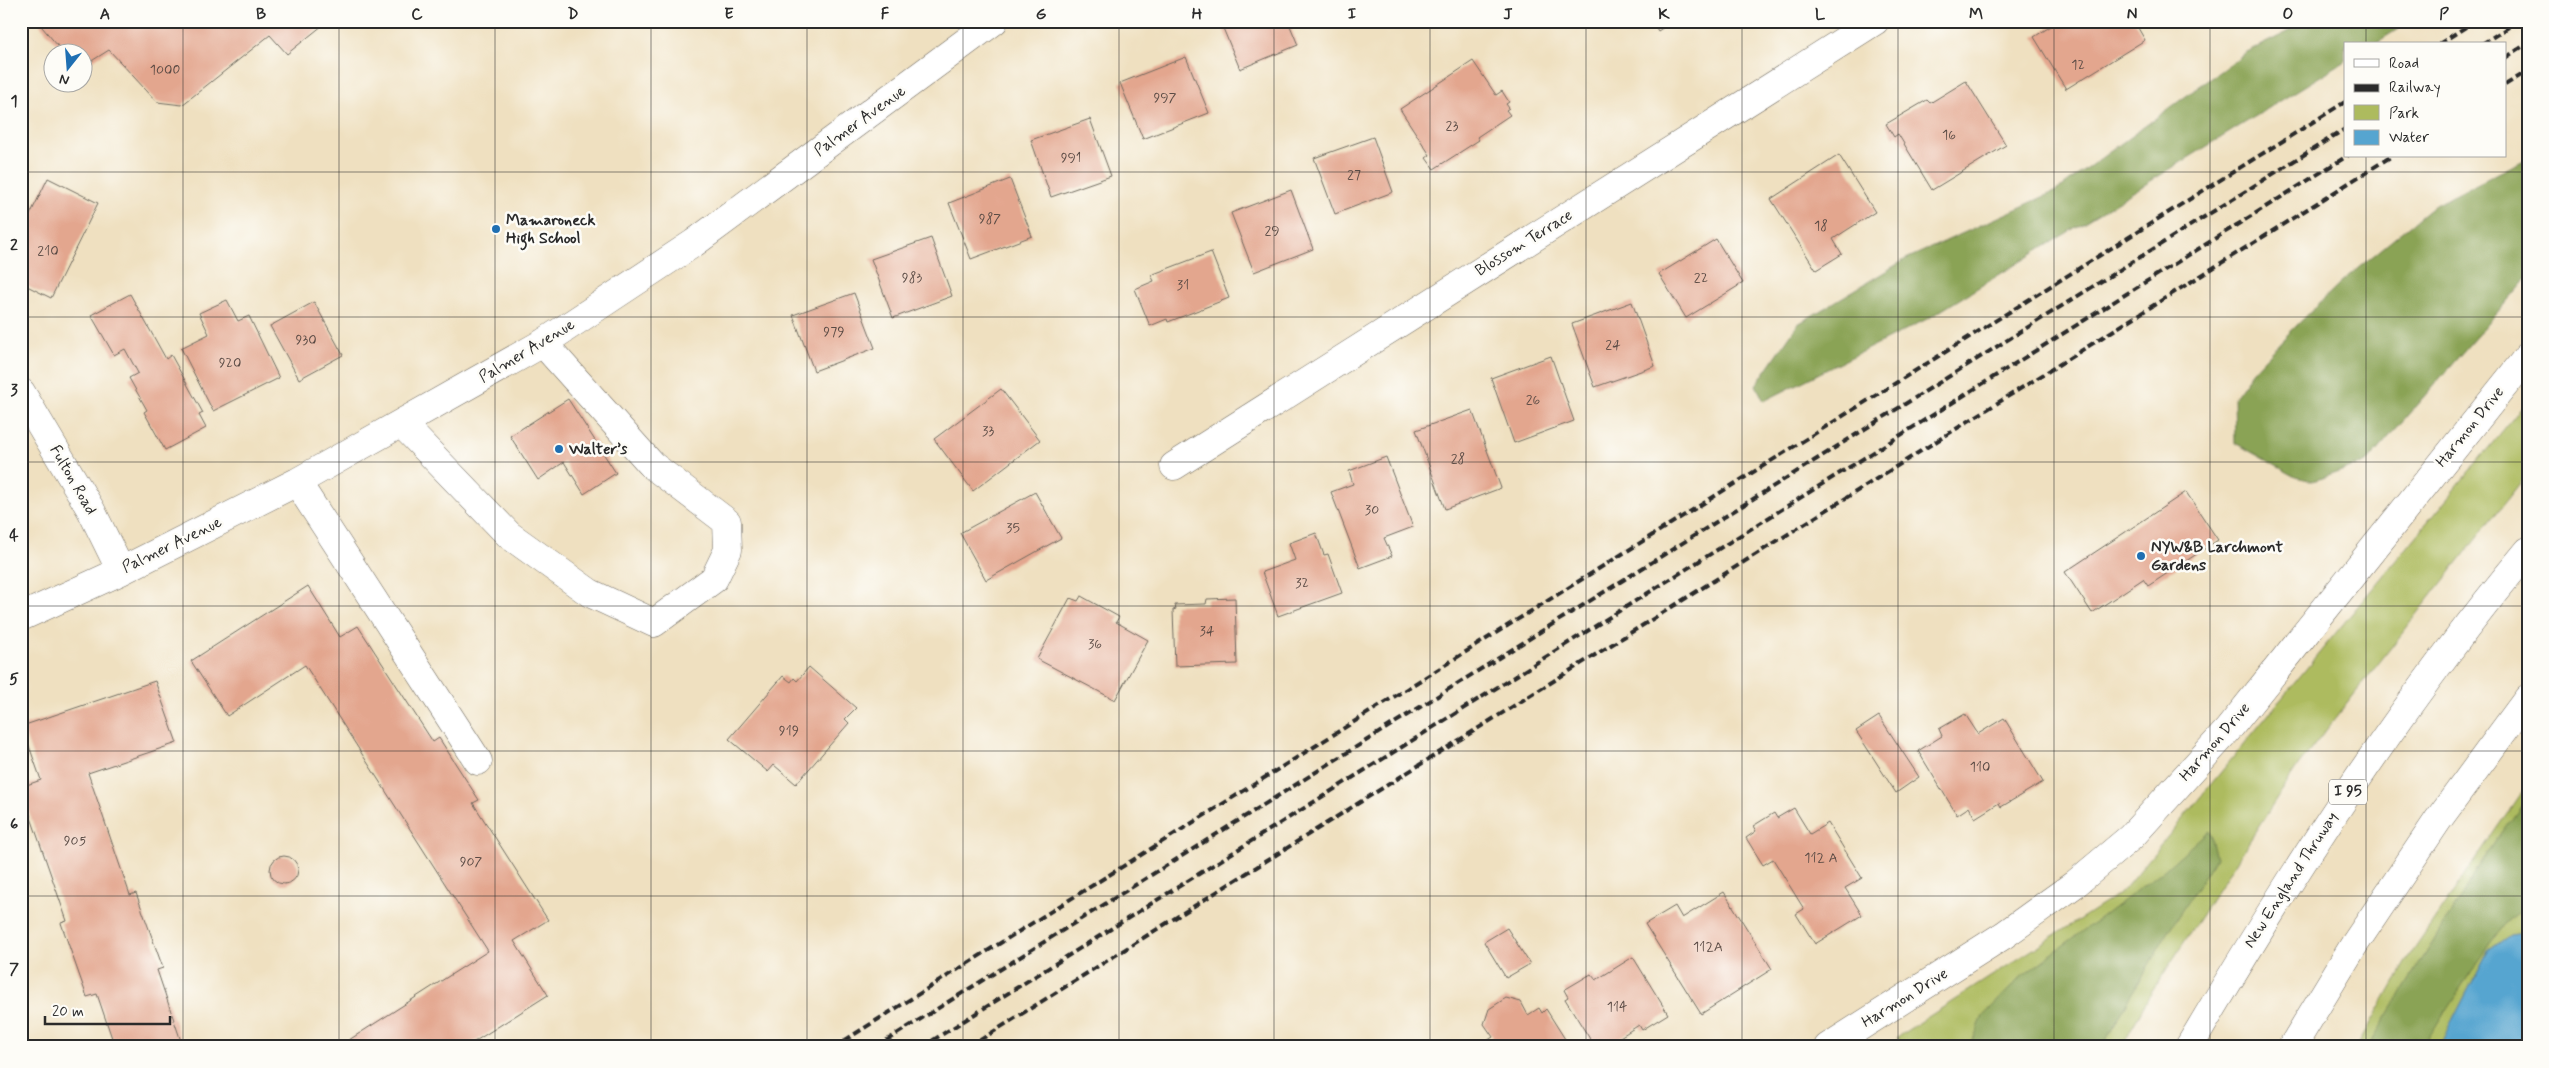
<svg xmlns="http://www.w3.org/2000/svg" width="2549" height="1068" viewBox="0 0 2549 1068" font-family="Mynerve,sans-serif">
<rect width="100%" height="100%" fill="#fdfcf7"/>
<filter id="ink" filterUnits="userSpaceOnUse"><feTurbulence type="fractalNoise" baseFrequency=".02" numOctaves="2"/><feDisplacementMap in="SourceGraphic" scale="10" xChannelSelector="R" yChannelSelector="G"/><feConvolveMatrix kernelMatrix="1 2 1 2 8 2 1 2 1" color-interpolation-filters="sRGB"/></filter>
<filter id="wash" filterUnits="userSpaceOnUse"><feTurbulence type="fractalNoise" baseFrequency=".0096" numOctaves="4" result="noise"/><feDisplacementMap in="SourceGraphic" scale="20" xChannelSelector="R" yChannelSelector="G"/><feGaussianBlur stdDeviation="1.12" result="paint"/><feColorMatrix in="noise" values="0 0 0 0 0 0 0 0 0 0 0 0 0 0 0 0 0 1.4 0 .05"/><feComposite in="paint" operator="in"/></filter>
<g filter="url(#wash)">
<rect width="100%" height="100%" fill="#efe0c0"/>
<path fill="#adbb5e" stroke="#6c7344" d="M 2528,400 L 2528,473 L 2298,766 L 2148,998 L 2122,1047 L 1902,1047 L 1897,1037 L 2122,892 Z
M 2528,782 L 2528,932 L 2510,935 L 2488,951 L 2439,1047 L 2357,1047 L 2405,963 Z"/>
<path fill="#8aa355" stroke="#5a6740" d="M 2310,21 L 2411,21 L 2374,44 L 2345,44 L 2345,61 L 1929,318 L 1764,401 L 1756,385 L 1798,324 L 1906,259 L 2056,191 L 2245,53 Z
M 2528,158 L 2528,277 L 2367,462 L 2313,481 L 2296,477 L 2235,443 L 2234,397 L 2253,371 L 2286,336 L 2340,283 L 2435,205 Z
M 2528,797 L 2528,900 C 2521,912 2509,917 2502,928 C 2474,967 2448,1005 2423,1047 L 2368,1047 L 2493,845 Z
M 2209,830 L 2216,858 L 2167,933 L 2102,1047 L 1970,1047 L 1983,1016 L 2021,977 L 2164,870 Z"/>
<path fill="#56a5d0" stroke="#40687e" d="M 2528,932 L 2528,1047 L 2439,1047 L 2488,951 L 2510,935 Z"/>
<g id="blocks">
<path fill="#e3a68e" d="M 37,21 L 328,21 L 287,54 L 270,35 L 182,105 L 157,102 L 109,50 L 82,67 L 82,52 L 63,52 Z
M 1220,21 L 1288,21 L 1298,45 L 1240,69 Z
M 1652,21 L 1673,21 L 1658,31 Z
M 2059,21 L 2134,21 L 2145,40 L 2066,89 L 2034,37 Z
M 1186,57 L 1209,113 L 1143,139 L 1120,83 Z
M 1473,61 L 1496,95 L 1502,91 L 1509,102 L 1506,104 L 1509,108 L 1506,110 L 1510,115 L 1477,137 L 1479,140 L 1434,169 L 1426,158 L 1430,155 L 1400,109 Z
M 1966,81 L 2006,145 L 1932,190 L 1898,134 L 1894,137 L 1886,124 L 1927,100 L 1930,103 Z
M 1090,119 L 1111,176 L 1051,197 L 1031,140 Z
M 1373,137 L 1393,192 L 1335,214 L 1314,158 Z
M 1839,155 L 1875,212 L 1833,239 L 1842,254 L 1816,270 L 1771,199 Z
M 48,178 L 98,203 L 51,298 L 21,283 L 21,215 L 28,219 Z
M 1010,179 L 1032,236 L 971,259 L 949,203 Z
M 1291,190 L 1313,249 L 1254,272 L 1231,213 Z
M 931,238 L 952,296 L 893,318 L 871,259 Z
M 1716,239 L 1743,283 L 1686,318 L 1659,274 Z
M 1211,252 L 1229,298 L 1168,322 L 1167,319 L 1150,326 L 1135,289 L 1154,281 L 1151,275 Z
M 854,293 L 875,348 L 814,371 L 793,315 Z
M 130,294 L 166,359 L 171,355 L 203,413 L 199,415 L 206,428 L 165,450 L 144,412 L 147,410 L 129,378 L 138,373 L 125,349 L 114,355 L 91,315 Z
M 227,300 L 238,321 L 249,316 L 279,378 L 213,411 L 181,348 L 209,334 L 199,313 Z
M 314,302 L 343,355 L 299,379 L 270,326 Z
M 1632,302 L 1655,366 L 1595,387 L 1572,324 Z
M 1551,356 L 1574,421 L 1514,443 L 1491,378 Z
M 1001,389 L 1040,440 L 973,491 L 934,439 Z
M 568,399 L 616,473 L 584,494 L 564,462 L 538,480 L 510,436 Z
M 1472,410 L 1501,488 L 1445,509 L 1416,430 Z
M 1386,457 L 1413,527 L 1384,538 L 1392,556 L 1360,568 L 1331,492 L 1353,484 L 1349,471 Z
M 1035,492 L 1061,538 L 986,580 L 960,533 Z
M 2186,492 L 2218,540 L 2148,586 L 2143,579 L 2092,613 L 2065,572 Z
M 1316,533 L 1324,555 L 1328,554 L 1342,593 L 1278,616 L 1262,572 L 1295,560 L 1289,543 Z
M 308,586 L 340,637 L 358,626 L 433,742 L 439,738 L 479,800 L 473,803 L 548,920 L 514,941 L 548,995 L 466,1047 L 338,1047 L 488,951 L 305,665 L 227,716 L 191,661 Z
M 1081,596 L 1119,617 L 1116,622 L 1148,640 L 1115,700 L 1037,659 L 1070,598 L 1078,601 Z
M 1235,598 L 1237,664 L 1175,666 L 1173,610 L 1176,609 L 1175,605 L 1206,604 L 1207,599 Z
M 809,667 L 856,708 L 845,719 L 849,723 L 796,784 L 774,765 L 768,772 L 729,739 L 783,676 L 791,682 L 794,678 L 797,681 Z
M 155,681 L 177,743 L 88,773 L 130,895 L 136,893 L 163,968 L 157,970 L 183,1047 L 115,1047 L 97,994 L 87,997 L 61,923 L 67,921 L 21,789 L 21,787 L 41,780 L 22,726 Z
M 1965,714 L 1978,734 L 2004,718 L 2043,782 L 2001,807 L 1999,803 L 1975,818 L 1969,807 L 1957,815 L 1918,751 L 1942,736 L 1939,729 Z
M 1879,716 L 1919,777 L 1896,793 L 1856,731 Z
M 1794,808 L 1810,834 L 1828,823 L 1862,878 L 1845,888 L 1862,915 L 1815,944 L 1796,914 L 1804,909 L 1773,859 L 1763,865 L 1746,838 L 1756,831 L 1753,826 L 1774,813 L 1777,818 Z
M270 870a14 14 0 1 1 28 0a14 14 0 1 1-28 0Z
M 1724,892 L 1772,969 L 1701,1014 L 1645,924 L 1675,906 L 1682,918 Z
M 1507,928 L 1530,964 L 1506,978 L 1484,942 Z
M 1633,957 L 1668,1014 L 1642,1030 L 1639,1025 L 1604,1047 L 1595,1047 L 1565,999 L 1568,997 L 1564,990 L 1591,974 L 1596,980 Z
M 1506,998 L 1521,1002 L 1528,1015 L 1539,1008 L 1542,1013 L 1546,1009 L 1570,1047 L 1484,1047 L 1482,1044 L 1493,1037 L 1484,1024 L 1489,1009 Z"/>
</g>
</g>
<g filter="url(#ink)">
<use href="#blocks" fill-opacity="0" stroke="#706a5f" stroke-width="1"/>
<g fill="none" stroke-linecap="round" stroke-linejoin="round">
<g stroke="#706a5f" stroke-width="29">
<path id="minor" d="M 21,392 L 91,510 L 121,571
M 402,424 L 509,535 L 590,593 L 654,623 L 714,579 L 728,550 L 727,522 L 652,465 L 543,343
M 1174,466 L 1875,21
M 297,482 L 478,761
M 21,617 L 121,571 L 297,482 L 543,343 L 694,243 L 994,21
M 1828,1047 L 2004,935 L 2075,884 L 2131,837 L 2227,731 L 2528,356"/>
</g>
<g stroke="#706a5f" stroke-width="29">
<path id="highway" d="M 2189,1047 C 2291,875 2399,705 2528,551
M 2292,1047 L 2354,945 L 2438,820 L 2528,698"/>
</g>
<use href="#minor" stroke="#fff" stroke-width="28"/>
<use href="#highway" stroke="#fff" stroke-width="28"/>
<path stroke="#2b2b2b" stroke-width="4" stroke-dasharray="8 4" stroke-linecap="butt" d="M 2439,44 L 2475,21
M 2482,44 L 2518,21
M 2505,58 L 2528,43
M 2505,85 L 2528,71
M 834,1047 L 2345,102
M 876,1047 L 2345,129
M 922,1047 L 2347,156
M 969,1047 L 2392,156"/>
</g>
</g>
<path fill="none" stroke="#2b2b2b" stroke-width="1" stroke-opacity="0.55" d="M 183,21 L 183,1047M 339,21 L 339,1047M 495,21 L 495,1047M 651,21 L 651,1047M 807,21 L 807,1047M 963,21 L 963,1047M 1119,21 L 1119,1047M 1274,21 L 1274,1047M 1430,21 L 1430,1047M 1586,21 L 1586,1047M 1742,21 L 1742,1047M 1898,21 L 1898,1047M 2054,21 L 2054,1047M 2210,21 L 2210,1047M 2366,21 L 2366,44M 2366,156 L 2366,1047M 21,172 L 2528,172M 21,317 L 2528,317M 21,462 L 2528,462M 21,606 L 2528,606M 21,751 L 2528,751M 21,896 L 2528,896"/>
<g fill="#1f6fb2" stroke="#fdfcf7" stroke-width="2">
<circle cx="496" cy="229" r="5"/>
<circle cx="559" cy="449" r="5"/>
<circle cx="2141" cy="556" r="5"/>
</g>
<g text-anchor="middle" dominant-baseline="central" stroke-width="5" stroke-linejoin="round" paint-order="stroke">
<g font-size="14" fill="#594a44">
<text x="2078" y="65">12</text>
<text x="165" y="70">1000</text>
<text x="1165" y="98">997</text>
<text x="1452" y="126">23</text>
<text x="1949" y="135">16</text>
<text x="1071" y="158">991</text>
<text x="1354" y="175">27</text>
<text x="990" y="219">987</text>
<text x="1821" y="226">18</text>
<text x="1272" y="231">29</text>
<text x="48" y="251">210</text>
<text x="912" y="278">983</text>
<text x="1701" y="278">22</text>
<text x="1183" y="285">31</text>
<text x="834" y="332">979</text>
<text x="306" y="340">930</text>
<text x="1613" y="345">24</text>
<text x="230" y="363">920</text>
<text x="1533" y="400">26</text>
<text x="988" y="431">33</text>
<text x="1458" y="459">28</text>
<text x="1372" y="510">30</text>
<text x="1013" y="528">35</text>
<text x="1302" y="583">32</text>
<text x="1207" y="631">34</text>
<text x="1095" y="644">36</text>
<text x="789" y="731">919</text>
<text x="1980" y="767">110</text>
<text x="75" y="841">905</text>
<text x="1821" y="858">112 A</text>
<text x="471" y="862">907</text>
<text x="1708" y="947">112A</text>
<text x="1617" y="1007">114</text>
</g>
<rect fill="#fdfcf7" stroke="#6a6a68" stroke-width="1" x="2329" y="779.5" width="38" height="25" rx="4"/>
<g font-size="15" font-weight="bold" fill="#2b2b2b">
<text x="2348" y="792">I 95</text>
</g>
<g font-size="16" fill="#2b2b2b" stroke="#fdfcf7">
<text transform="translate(860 121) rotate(-36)">Palmer Avenue</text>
<text transform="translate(1524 243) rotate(-32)">Blossom Terrace</text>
<text transform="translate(527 351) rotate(-31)">Palmer Avenue</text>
<text transform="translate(2470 427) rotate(-51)">Harmon Drive</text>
<text transform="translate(73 480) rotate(60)">Fulton Road</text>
<text transform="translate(172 545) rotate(-26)">Palmer Avenue</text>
<text transform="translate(2215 742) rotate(-49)">Harmon Drive</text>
<text transform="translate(2291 880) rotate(-57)">New England Thruway</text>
<text transform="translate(1905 998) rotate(-32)">Harmon Drive</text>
</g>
<g font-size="16" font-weight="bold" fill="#2b2b2b" stroke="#fdfcf7" text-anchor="start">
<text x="506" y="220">Mamaroneck<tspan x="506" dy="18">High School</tspan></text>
<text x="569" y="449">Walter’s</text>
<text x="2151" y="547">NYW&amp;B Larchmont<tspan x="2151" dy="18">Gardens</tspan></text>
</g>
</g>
<rect width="2549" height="1068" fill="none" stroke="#fdfcf7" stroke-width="55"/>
<rect x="2344" y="42" width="162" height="115" fill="#fdfcf7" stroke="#a9a8a5"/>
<rect x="2354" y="59" width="25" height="8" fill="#ffffff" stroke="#a9a8a5"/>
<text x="2389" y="68" font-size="15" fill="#2b2b2b">Road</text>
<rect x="2354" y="84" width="25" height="8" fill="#2b2b2b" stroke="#a9a8a5"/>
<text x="2389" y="92" font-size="15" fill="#2b2b2b">Railway</text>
<rect x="2354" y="105" width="25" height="15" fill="#adbb5e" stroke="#a9a8a5"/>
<text x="2389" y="118" font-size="15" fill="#2b2b2b">Park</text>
<rect x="2354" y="130" width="25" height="15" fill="#56a5d0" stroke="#a9a8a5"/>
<text x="2389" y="142" font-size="15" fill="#2b2b2b">Water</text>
<g transform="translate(68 68) rotate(197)"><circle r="24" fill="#fdfcf7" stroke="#a9a8a5"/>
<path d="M0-4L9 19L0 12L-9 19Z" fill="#1f6fb2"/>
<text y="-8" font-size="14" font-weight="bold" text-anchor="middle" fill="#2b2b2b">N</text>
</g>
<path d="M45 1016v8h125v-8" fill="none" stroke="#2b2b2b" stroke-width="2.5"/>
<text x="52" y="1016" font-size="15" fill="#2b2b2b" stroke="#fdfcf7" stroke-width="4" paint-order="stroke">20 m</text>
<rect x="28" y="28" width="2494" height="1012" fill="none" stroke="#2b2b2b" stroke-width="2"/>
<g font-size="16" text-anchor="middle" font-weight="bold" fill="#2b2b2b">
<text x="105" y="19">A</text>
<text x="261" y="19">B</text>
<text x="417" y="19">C</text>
<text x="573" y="19">D</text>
<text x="729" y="19">E</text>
<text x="885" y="19">F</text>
<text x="1041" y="19">G</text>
<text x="1197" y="19">H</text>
<text x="1352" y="19">I</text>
<text x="1508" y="19">J</text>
<text x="1664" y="19">K</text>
<text x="1820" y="19">L</text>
<text x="1976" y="19">M</text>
<text x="2132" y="19">N</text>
<text x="2288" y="19">O</text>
<text x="2444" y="19">P</text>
<text x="14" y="106">1</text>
<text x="14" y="250">2</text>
<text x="14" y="395">3</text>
<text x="14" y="540">4</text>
<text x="14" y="684">5</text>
<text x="14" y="829">6</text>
<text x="14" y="974">7</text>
</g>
</svg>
